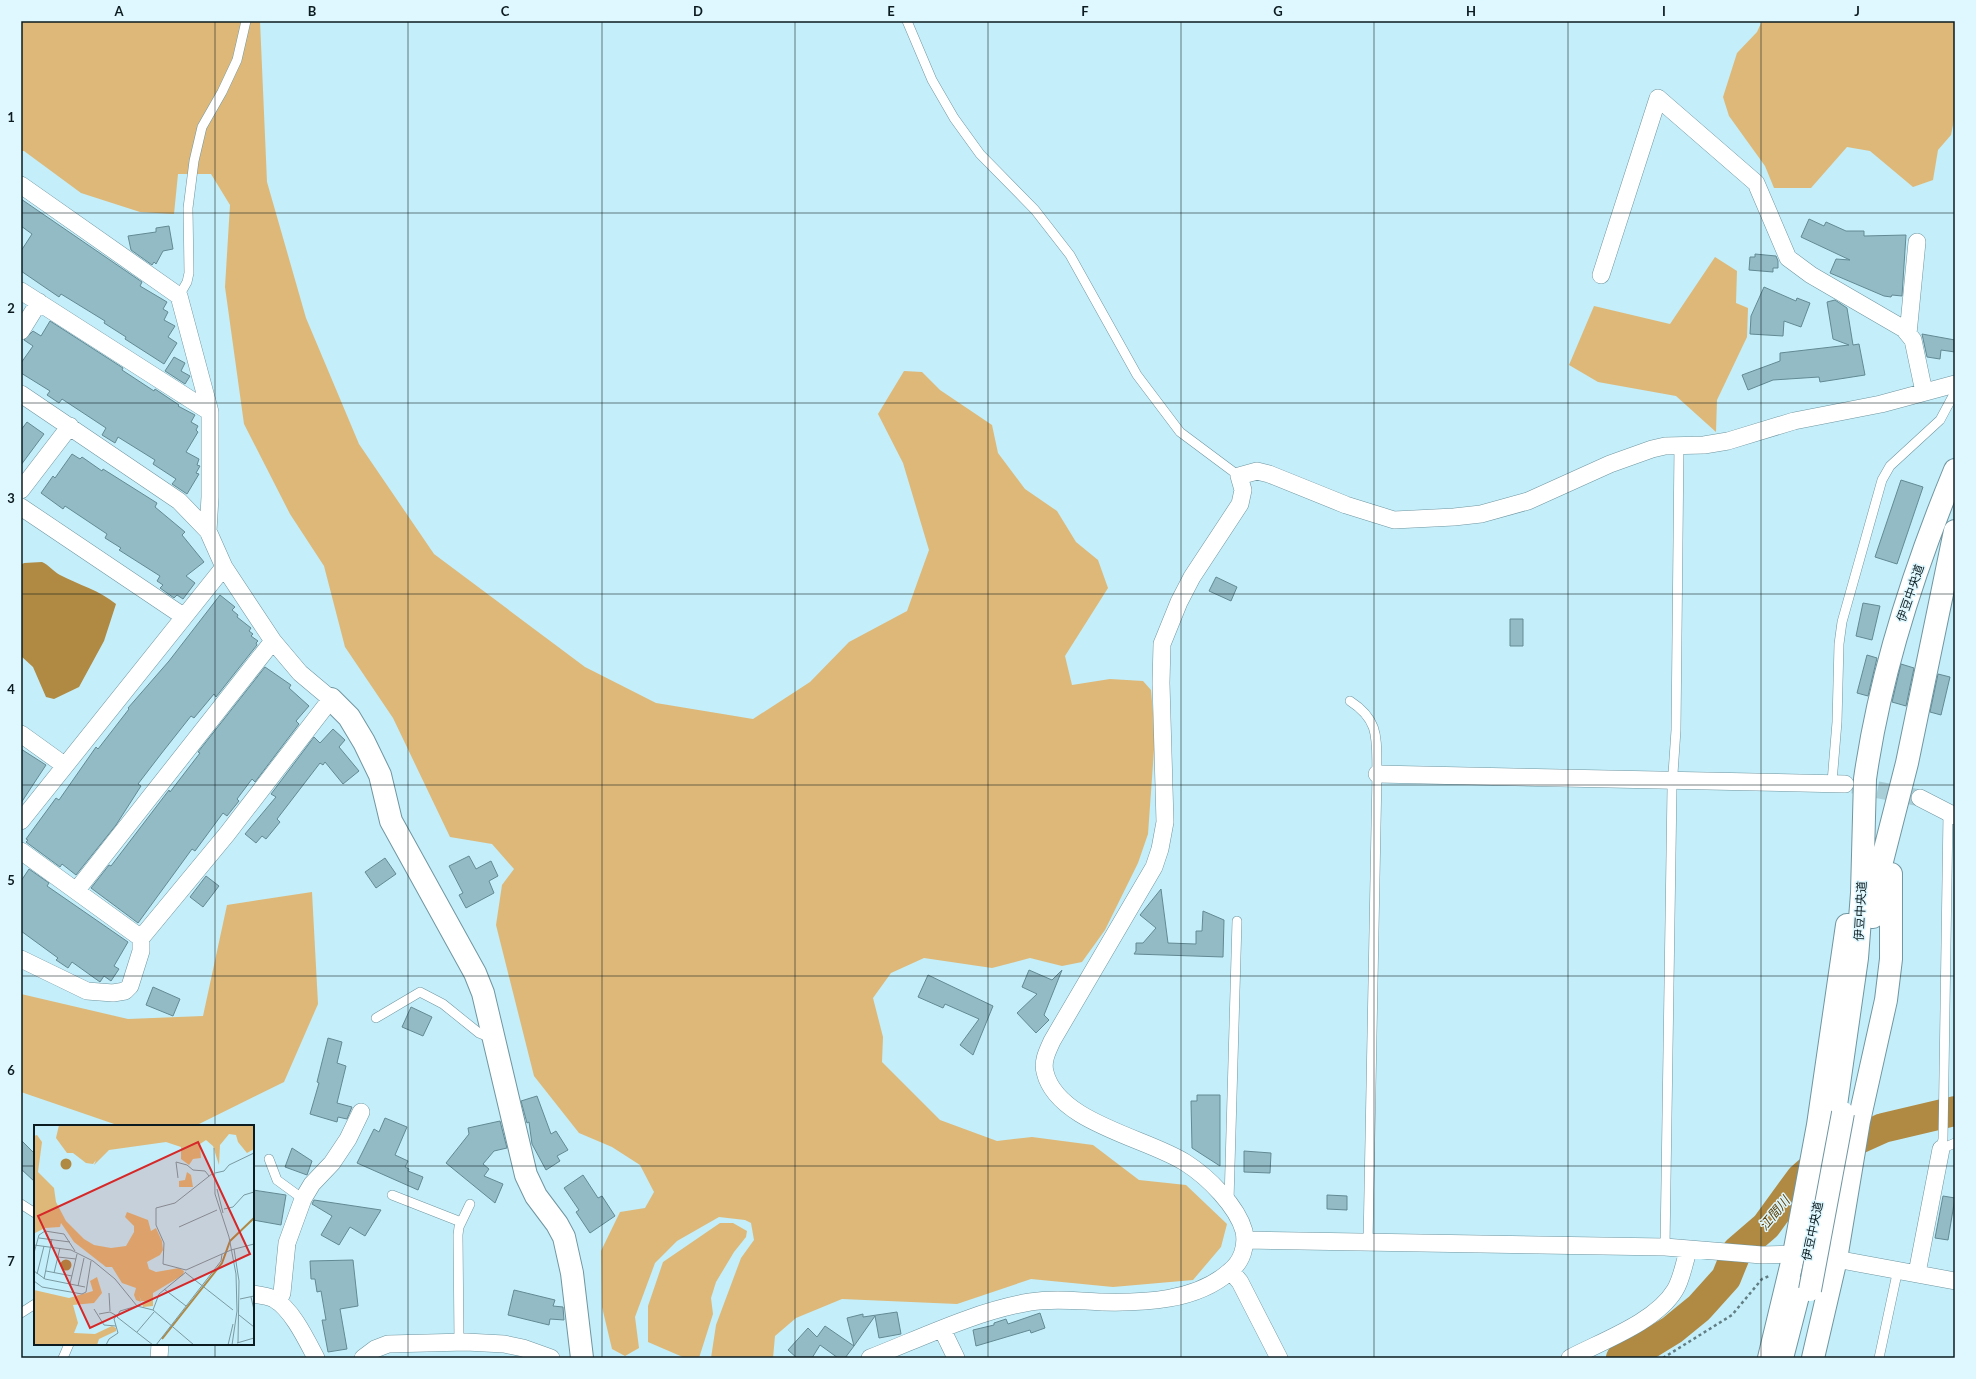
<svg xmlns="http://www.w3.org/2000/svg" width="1976" height="1379" viewBox="0 0 1976 1379" font-family="Lato,'Noto Sans JP',sans-serif">
<rect width="100%" height="100%" fill="#c4eef9"/>
<path fill="#deb878" d="M 21,21 L 260,21 L 267,182 L 306,318 L 359,444 L 434,554 L 585,667 L 656,703 L 753,719 L 810,682 L 849,642 L 907,611 L 929,550 L 903,463 L 878,414 L 904,371 L 922,372 L 940,390 L 992,425 L 998,453 L 1025,489 L 1057,511 L 1076,542 L 1098,560 L 1108,588 L 1065,656 L 1072,685 L 1110,679 L 1143,681 L 1151,690 L 1155,736 L 1148,834 L 1138,863 L 1105,930 L 1082,962 L 1062,966 L 1030,958 L 992,968 L 924,958 L 891,973 L 873,998 L 883,1037 L 882,1062 L 940,1120 L 997,1141 L 1032,1137 L 1093,1145 L 1139,1180 L 1186,1185 L 1227,1224 L 1221,1247 L 1193,1280 L 1113,1287 L 1031,1279 L 957,1304 L 842,1299 L 796,1318 L 775,1336 L 773,1358 L 711,1358 L 716,1325 L 741,1258 L 754,1240 L 751,1223 L 745,1220 L 719,1217 L 677,1241 L 655,1263 L 635,1317 L 639,1348 L 625,1356 L 612,1349 L 602,1307 L 601,1251 L 620,1212 L 645,1208 L 654,1192 L 640,1165 L 612,1147 L 579,1133 L 534,1076 L 496,925 L 502,885 L 514,869 L 492,844 L 450,837 L 393,718 L 345,647 L 324,566 L 290,514 L 244,424 L 225,287 L 230,205 L 211,174 L 178,174 L 174,214 L 140,212 L 81,193 L 24,151 L 21,151 Z
M 1762,21 L 1955,21 L 1955,115 L 1951,135 L 1938,150 L 1933,180 L 1913,187 L 1870,151 L 1847,147 L 1811,188 L 1774,188 L 1765,166 L 1729,116 L 1723,97 L 1737,53 L 1757,32 Z
M 1715,257 L 1737,271 L 1736,303 L 1748,308 L 1747,337 L 1717,400 L 1716,432 L 1676,396 L 1598,382 L 1569,365 L 1594,306 L 1670,324 Z
M 312,892 L 318,1004 L 284,1082 L 195,1126 L 120,1126 L 21,1092 L 21,994 L 128,1019 L 203,1016 L 227,905 Z
M 720,1223 L 733,1223 L 747,1231 L 746,1237 L 734,1252 L 716,1282 L 711,1298 L 713,1314 L 699,1358 L 685,1358 L 648,1342 L 648,1306 L 663,1262 Z"/>
<path fill="#b08942" d="M 42,562 C 49,565 53,571 60,575 C 79,585 99,590 116,604 L 104,641 L 79,687 L 54,699 L 46,697 L 33,667 L 21,656 L 21,565 L 24,563 Z"/>
<g fill="none" stroke-linecap="round" stroke-linejoin="round">
<path stroke="#b08942" stroke-width="30" d="M 1621,1358 L 1646,1346 L 1672,1330 L 1699,1308 L 1726,1278 L 1737,1251 L 1766,1226 L 1801,1178 L 1832,1151 L 1883,1128 L 1955,1111"/>
</g>
<path fill="#92bbc5" stroke="#638a94" d="M 21,199 L 142,282 L 140,286 L 167,302 L 163,309 L 168,312 L 164,320 L 175,326 L 168,337 L 177,343 L 164,364 L 125,339 L 126,337 L 104,323 L 105,321 L 61,294 L 59,297 L 21,271 L 21,251 L 32,234 L 21,226 Z
M 1809,219 L 1824,226 L 1826,222 L 1846,231 L 1864,231 L 1864,236 L 1906,235 L 1902,296 L 1892,295 L 1891,297 L 1884,296 L 1830,273 L 1836,259 L 1850,260 L 1801,237 Z
M 169,226 L 173,249 L 163,251 L 156,264 L 154,262 L 152,265 L 131,250 L 128,236 L 156,232 L 156,228 Z
M 1755,254 L 1776,256 L 1778,261 L 1778,268 L 1773,268 L 1773,272 L 1749,270 L 1750,257 L 1755,257 Z
M 1764,287 L 1796,301 L 1797,298 L 1810,303 L 1801,327 L 1784,321 L 1783,336 L 1750,334 L 1751,316 Z
M 1835,300 L 1847,308 L 1853,345 L 1859,344 L 1865,375 L 1820,382 L 1819,377 L 1773,380 L 1748,390 L 1742,375 L 1780,361 L 1780,353 L 1849,345 L 1833,339 L 1827,302 Z
M 50,321 L 123,368 L 122,370 L 154,391 L 155,389 L 179,405 L 178,406 L 195,415 L 191,422 L 198,426 L 196,430 L 198,432 L 186,452 L 199,459 L 197,465 L 200,466 L 196,473 L 199,474 L 187,494 L 172,484 L 176,479 L 153,464 L 155,460 L 118,437 L 115,443 L 102,435 L 106,428 L 62,399 L 59,403 L 47,395 L 50,391 L 21,373 L 21,363 L 33,346 L 24,340 L 33,331 L 41,336 Z
M 1922,334 L 1955,340 L 1955,352 L 1941,350 L 1940,359 L 1927,357 Z
M 174,357 L 185,363 L 181,371 L 190,376 L 185,384 L 165,371 Z
M 27,422 L 44,434 L 21,465 L 21,430 Z
M 72,454 L 80,459 L 82,457 L 102,471 L 103,469 L 157,503 L 155,507 L 185,532 L 182,535 L 204,562 L 186,576 L 195,583 L 183,599 L 177,595 L 174,598 L 160,588 L 163,585 L 157,581 L 160,576 L 119,550 L 121,548 L 105,538 L 107,534 L 65,506 L 63,509 L 41,493 L 53,476 L 55,478 Z
M 1901,480 L 1923,487 L 1897,564 L 1875,557 Z
M 1216,577 L 1237,587 L 1231,601 L 1209,591 Z
M 220,595 L 235,607 L 232,610 L 238,615 L 237,617 L 251,628 L 249,631 L 253,634 L 251,636 L 258,641 L 256,643 L 257,645 L 216,697 L 214,694 L 194,718 L 191,716 L 161,754 L 138,784 L 141,786 L 116,825 L 76,875 L 62,864 L 60,867 L 26,842 L 28,840 L 26,839 L 56,798 L 59,800 L 96,747 L 98,749 L 129,709 L 128,708 L 169,661 Z
M 1863,603 L 1880,606 L 1872,640 L 1856,636 Z
M 1510,619 L 1523,619 L 1523,646 L 1510,646 Z
M 1867,655 L 1877,658 L 1868,696 L 1857,693 Z
M 1901,664 L 1914,668 L 1906,706 L 1892,702 Z
M 265,667 L 291,685 L 289,688 L 309,706 L 296,721 L 299,724 L 255,782 L 252,779 L 237,799 L 239,801 L 227,816 L 223,813 L 195,851 L 192,849 L 138,923 L 91,888 L 109,865 L 111,866 L 169,790 L 170,792 L 200,753 L 198,752 Z
M 1938,674 L 1950,677 L 1941,715 L 1930,712 Z
M 333,729 L 345,740 L 339,747 L 359,771 L 343,784 L 325,762 L 323,765 L 320,763 L 277,819 L 280,822 L 266,839 L 262,836 L 256,843 L 245,834 L 276,797 L 271,794 L 314,737 L 320,743 Z
M 21,749 L 46,765 L 21,803 Z
M 469,856 L 476,869 L 491,861 L 498,876 L 489,881 L 494,893 L 466,908 L 459,895 L 463,893 L 449,866 Z
M 385,858 L 396,874 L 376,888 L 365,872 Z
M 29,869 L 49,883 L 47,886 L 128,942 L 114,966 L 119,969 L 111,981 L 104,976 L 100,982 L 72,962 L 68,968 L 56,960 L 58,958 L 21,931 L 21,881 Z
M 206,876 L 219,886 L 203,907 L 190,897 Z
M 1161,889 L 1168,943 L 1196,944 L 1196,931 L 1202,931 L 1203,911 L 1224,920 L 1223,957 L 1134,954 L 1136,951 L 1136,943 L 1143,943 L 1156,928 L 1140,915 Z
M 1029,970 L 1052,980 L 1062,970 L 1044,1015 L 1049,1020 L 1036,1033 L 1017,1013 L 1037,994 L 1022,987 Z
M 928,975 L 993,1006 L 973,1055 L 960,1045 L 979,1019 L 945,1004 L 943,1008 L 918,997 Z
M 153,987 L 180,999 L 173,1016 L 146,1005 Z
M 411,1007 L 432,1017 L 423,1036 L 402,1027 Z
M 328,1038 L 342,1042 L 337,1063 L 346,1066 L 337,1103 L 352,1107 L 347,1119 L 338,1117 L 337,1122 L 310,1114 L 319,1083 L 317,1082 Z
M 1197,1095 L 1220,1095 L 1220,1166 L 1192,1148 L 1191,1101 L 1197,1101 Z
M 537,1096 L 551,1134 L 556,1131 L 568,1150 L 557,1156 L 560,1161 L 546,1170 L 532,1144 L 529,1122 L 527,1123 L 521,1101 Z
M 385,1118 L 407,1127 L 395,1155 L 408,1161 L 405,1167 L 409,1169 L 408,1171 L 423,1177 L 418,1190 L 357,1163 L 374,1129 L 379,1132 Z
M 500,1121 L 507,1148 L 494,1151 L 483,1164 L 489,1169 L 484,1176 L 503,1184 L 495,1203 L 446,1163 L 469,1134 L 468,1128 Z
M 21,1140 L 35,1154 L 35,1182 L 21,1169 Z
M 292,1148 L 312,1161 L 307,1175 L 285,1167 Z
M 1244,1151 L 1271,1153 L 1270,1173 L 1244,1172 Z
M 583,1175 L 598,1198 L 602,1196 L 615,1216 L 590,1233 L 576,1212 L 579,1210 L 564,1188 Z
M 253,1190 L 286,1195 L 281,1225 L 253,1220 Z
M 1327,1195 L 1347,1196 L 1347,1210 L 1327,1209 Z
M 1943,1196 L 1955,1198 L 1948,1240 L 1935,1238 Z
M 314,1200 L 381,1210 L 365,1236 L 350,1227 L 339,1245 L 321,1235 L 332,1216 L 312,1204 Z
M 353,1260 L 358,1306 L 340,1309 L 347,1349 L 328,1352 L 322,1320 L 326,1320 L 321,1291 L 317,1292 L 315,1279 L 311,1279 L 310,1261 Z
M 514,1290 L 555,1300 L 553,1306 L 563,1307 L 564,1320 L 550,1319 L 549,1325 L 508,1315 Z
M 897,1312 L 901,1334 L 879,1338 L 875,1316 L 854,1346 L 847,1318 L 863,1314 L 863,1317 Z
M 1040,1313 L 1045,1328 L 1031,1333 L 1030,1330 L 976,1346 L 973,1330 L 994,1325 L 994,1323 L 1006,1319 L 1008,1324 Z
M 825,1326 L 854,1346 L 845,1358 L 838,1358 L 820,1345 L 812,1358 L 797,1358 L 788,1350 L 808,1328 L 817,1337 Z"/>
<g fill="none" stroke-linecap="round" stroke-linejoin="round">
<path stroke="#a8ced8" stroke-width="17" stroke-dasharray="17 8" stroke-linecap="butt" d="M 1853,785 L 1920,798"/>
<g stroke="#6f96a1" stroke-width="10">
<path id="lane" d="M 907,21 L 932,80 L 954,118 L 980,154 L 1035,210 L 1070,255 L 1137,375 L 1180,432 L 1239,476
M 179,296 L 187,282 L 189,273 L 188,208 L 194,161 L 202,127 L 222,92 L 237,60 L 246,21
M 1350,701 C 1381,721 1376,740 1377,774 L 1368,1243
M 1832,782 L 1837,722 L 1839,644 L 1842,622 L 1882,480 L 1890,466 L 1940,420 L 1955,392
M 376,1018 L 420,992 L 443,1004 L 479,1033 L 484,1035 L 492,1035
M 1941,1149 L 1943,1139 L 1948,814
M 1941,1149 L 1955,1143
M 269,1159 L 277,1180 L 303,1199
M 392,1195 L 461,1222
M 1229,1201 L 1237,921
M 21,1204 L 35,1213
M 1665,1247 L 1672,788 L 1676,730 L 1679,446
M 21,1313 L 35,1304
M 459,1342 L 458,1235 L 459,1227 L 470,1204
M 63,1358 L 69,1344
M 1879,1358 L 1898,1269"/>
</g>
<g stroke="#6f96a1" stroke-width="18">
<path id="street" d="M 21,185 L 179,296 L 210,412 L 210,497 L 208,531
M 1601,275 L 1658,98 L 1756,183 L 1788,258 L 1811,275 L 1904,329 L 1913,340 L 1924,392
M 21,291 L 210,412
M 21,331 L 39,302
M 1908,334 L 1917,242
M 21,394 L 179,501 L 208,531 L 224,567 L 273,641 L 300,673 L 331,699 L 227,834 L 141,938 L 141,951 L 130,986 L 125,991 L 113,993 L 87,991 L 21,959
M 21,490 L 70,426
M 21,507 L 183,616
M 21,734 L 64,765
M 1377,774 L 1845,784
M 1920,798 L 1955,816
M 21,821 L 224,567
M 21,851 L 141,938
M 76,891 L 273,641
M 1246,1240 L 1665,1247 L 1762,1255 L 1794,1254 L 1836,1259 L 1955,1281
M 1231,1271 L 1240,1282 L 1279,1358
M 1917,1273 L 1941,1149
M 253,1294 C 260,1295 268,1296 274,1299 C 292,1309 307,1341 316,1358
M 278,1302 L 282,1293 L 287,1243 L 303,1199 L 312,1184 L 332,1163 L 348,1139 L 361,1112
M 942,1329 L 956,1358
M 159,1358 L 160,1344
M 363,1358 L 375,1349 L 388,1344 L 466,1342 L 504,1344 L 523,1348 L 551,1358
M 870,1358 C 921,1338 976,1311 1030,1302 C 1054,1298 1078,1301 1102,1302 C 1144,1303 1196,1301 1229,1272 C 1242,1262 1247,1246 1244,1231 C 1237,1206 1208,1177 1186,1163 C 1148,1138 1057,1123 1045,1072 C 1042,1061 1048,1050 1052,1041 L 1154,867 L 1160,849 L 1165,822 L 1161,683 L 1162,644 L 1179,602 L 1192,577 L 1240,504 L 1243,490 L 1239,476 L 1257,471 L 1269,474 L 1346,505 L 1394,520 L 1454,517 L 1481,514 L 1528,501 L 1610,464 L 1652,449 L 1665,446 L 1704,445 L 1728,441 L 1794,421 L 1881,404 L 1955,384
M 1570,1358 C 1602,1341 1656,1322 1675,1290 C 1682,1279 1684,1262 1689,1249"/>
</g>
<g stroke="#6f96a1" stroke-width="24">
<path id="secondary" d="M 331,699 L 349,717 L 364,742 L 380,775 L 391,821 L 475,973 L 483,993 L 526,1175 L 536,1196 L 557,1224 L 564,1237 L 572,1273 L 582,1358
M 1769,1358 L 1794,1254
M 1813,1358 L 1836,1259"/>
</g>
<g stroke="#6f96a1" stroke-width="24">
<path id="highway" d="M 1873,917 L 1880,869 L 1907,763 L 1955,531
M 1835,1112 L 1857,958 L 1862,893 L 1865,779 C 1880,673 1914,569 1955,470
M 1794,1254 L 1818,1125 L 1847,925
M 1836,1259 L 1859,1121 L 1886,1000 L 1891,959 L 1891,874
M 1782,1358 L 1800,1288"/>
</g>
<path stroke="#627e85" stroke-width="2.5" stroke-dasharray="3 3" stroke-linecap="butt" d="M 1663,1358 L 1732,1315 L 1762,1279 L 1769,1276"/>
<use href="#lane" stroke="#fff" stroke-width="9"/>
<use href="#street" stroke="#fff" stroke-width="17"/>
<use href="#secondary" stroke="#fff" stroke-width="22"/>
<use href="#highway" stroke="#fff" stroke-width="22"/>
<g stroke="#6f96a1" stroke-width="24" stroke-linecap="butt">
<path id="highway-bridge" d="M 1810,1290 L 1843,1113"/>
</g>
<use href="#highway-bridge" stroke="#fff" stroke-width="22"/>
</g>
<path fill="none" stroke="#0b1b1f" stroke-width="1" stroke-opacity="0.55" d="M 215,21 L 215,1126M 408,21 L 408,1358M 602,21 L 602,1358M 795,21 L 795,1358M 988,21 L 988,1358M 1181,21 L 1181,1358M 1374,21 L 1374,1358M 1568,21 L 1568,1358M 1761,21 L 1761,1358M 21,213 L 1955,213M 21,403 L 1955,403M 21,594 L 1955,594M 21,785 L 1955,785M 21,976 L 1955,976M 21,1166 L 35,1166M 253,1166 L 1955,1166M 215,1344 L 215,1358"/>
<g text-anchor="middle" dominant-baseline="central" stroke-width="3" stroke-linejoin="round" paint-order="stroke">
<g font-size="12" fill="#0b1b1f" stroke="#dff8ff">
<text transform="translate(1910 593) rotate(-71)">伊豆中央道</text>
<text transform="translate(1860 911) rotate(-87)">伊豆中央道</text>
<text transform="translate(1812 1231) rotate(-78)">伊豆中央道</text>
</g>
<g font-size="13" font-style="italic" fill="#5f440b" stroke="#dff8ff">
<text transform="translate(1774 1213) rotate(-50)">江間川</text>
</g>
</g>
<g transform="translate(34 1125)">
<rect width="220" height="220" fill="#c4eef9"/>
<path d="M 25,0 L 220,0 L 220,24 L 213,28 L 204,17 L 202,10 L 195,9 L 186,20 L 185,40 L 179,21 L 172,15 L 166,19 L 167,33 L 159,34 L 155,40 L 147,34 L 147,22 L 132,17 L 75,25 L 60,40 L 62,35 L 59,39 L 52,38 L 39,28 L 33,28 L 22,13 ZM 3,10 L 8,17 L 4,47 L 20,63 L 22,77 L 32,96 L 50,114 L 60,120 L 77,123 L 92,121 L 100,107 L 100,101 L 91,92 L 93,87 L 114,95 L 117,106 L 122,103 L 128,116 L 129,125 L 126,130 L 113,137 L 115,144 L 122,147 L 145,143 L 150,146 L 149,150 L 119,168 L 119,181 L 109,182 L 108,178 L 111,176 L 107,176 L 105,169 L 107,177 L 102,175 L 100,170 L 102,163 L 88,158 L 78,142 L 72,142 L 40,117 L 27,98 L 26,102 L 11,103 L 1,108 L 0,111 L 0,11 ZM 153,47 L 157,50 L 159,62 L 145,62 L 145,56 L 151,55 ZM 63,152 L 68,168 L 60,178 L 39,180 L 44,198 L 40,208 L 61,209 L 78,201 L 82,203 L 82,206 L 65,214 L 63,220 L 0,220 L 0,165 L 35,173 L 59,166 L 56,156 Z" fill="#deb878"/>
<path d="M26.5 39a5.5 5.5 0 1 1 11 0a5.5 5.5 0 1 1-11 0ZM26.5 140a5.5 5.5 0 1 1 11 0a5.5 5.5 0 1 1-11 0Z" fill="#b08942"/>
<path fill="none" stroke="#b08942" stroke-width="2" d="M 128,214 L 188,138 L 196,116 L 220,93"/>
<path fill="none" stroke="#7a9aa2" stroke-width="1" d="M 180,23 L 181,69 L 195,112 L 202,149 L 203,186 L 198,220M 181,48 L 190,46 L 195,40 L 220,28M 144,53 L 142,37 L 153,40 L 159,45 L 171,46 L 175,51M 183,64 L 189,88M 190,84 L 199,82 L 210,70 L 220,67M 145,102 L 183,85M 5,113 L 36,117M 0,120 L 37,125 L 59,136 L 81,154 L 103,181 L 119,185 L 160,220M 200,124 L 205,156 L 204,218M 0,128 L 5,110 L 11,106 L 30,109 L 41,126M 24,132 L 42,134M 152,145 L 129,139 L 130,118 L 122,100 L 122,83 L 141,78 L 179,48M 152,145 L 197,125 L 220,119M 0,146 L 11,154 L 51,162M 12,146 L 38,151M 20,148 L 26,123M 152,148 L 199,185M 3,149 L 10,121M 10,154 L 18,114M 0,156 L 8,162 L 48,169 L 52,167 L 57,136M 36,159 L 43,129M 44,161 L 50,133M 130,164 L 152,181M 75,168 L 76,186M 217,172 L 220,185M 206,174 L 220,171M 103,181 L 86,186 L 83,192 L 119,220M 60,184 L 70,200 L 82,201M 119,185 L 125,169 L 152,147M 65,189 L 76,187 L 83,191M 205,190 L 220,202M 103,207 L 120,187M 203,218 L 220,213M 72,220 L 75,214 L 84,208 L 80,194 L 82,191M 122,220 L 187,136 L 188,129M 194,220 L 199,199"/>
<path fill="#d62828" fill-opacity="0.15" stroke="#d62828" stroke-width="2" d="M 164,17 L 216,129 L 56,203 L 4,91 Z"/>
<rect width="220" height="220" fill="none" stroke="#0b1b1f" stroke-width="2"/>
</g>
<rect width="1976" height="1379" fill="none" stroke="#dff8ff" stroke-width="44"/>
<rect x="22" y="22" width="1932" height="1335" fill="none" stroke="#0b1b1f" stroke-width="1.5"/>
<g font-size="13" text-anchor="middle" font-weight="bold" fill="#0b1b1f">
<text x="119" y="16">A</text>
<text x="312" y="16">B</text>
<text x="505" y="16">C</text>
<text x="698" y="16">D</text>
<text x="891" y="16">E</text>
<text x="1085" y="16">F</text>
<text x="1278" y="16">G</text>
<text x="1471" y="16">H</text>
<text x="1664" y="16">I</text>
<text x="1857" y="16">J</text>
<text x="11" y="122">1</text>
<text x="11" y="313">2</text>
<text x="11" y="503">3</text>
<text x="11" y="694">4</text>
<text x="11" y="885">5</text>
<text x="11" y="1075">6</text>
<text x="11" y="1266">7</text>
</g>
</svg>
